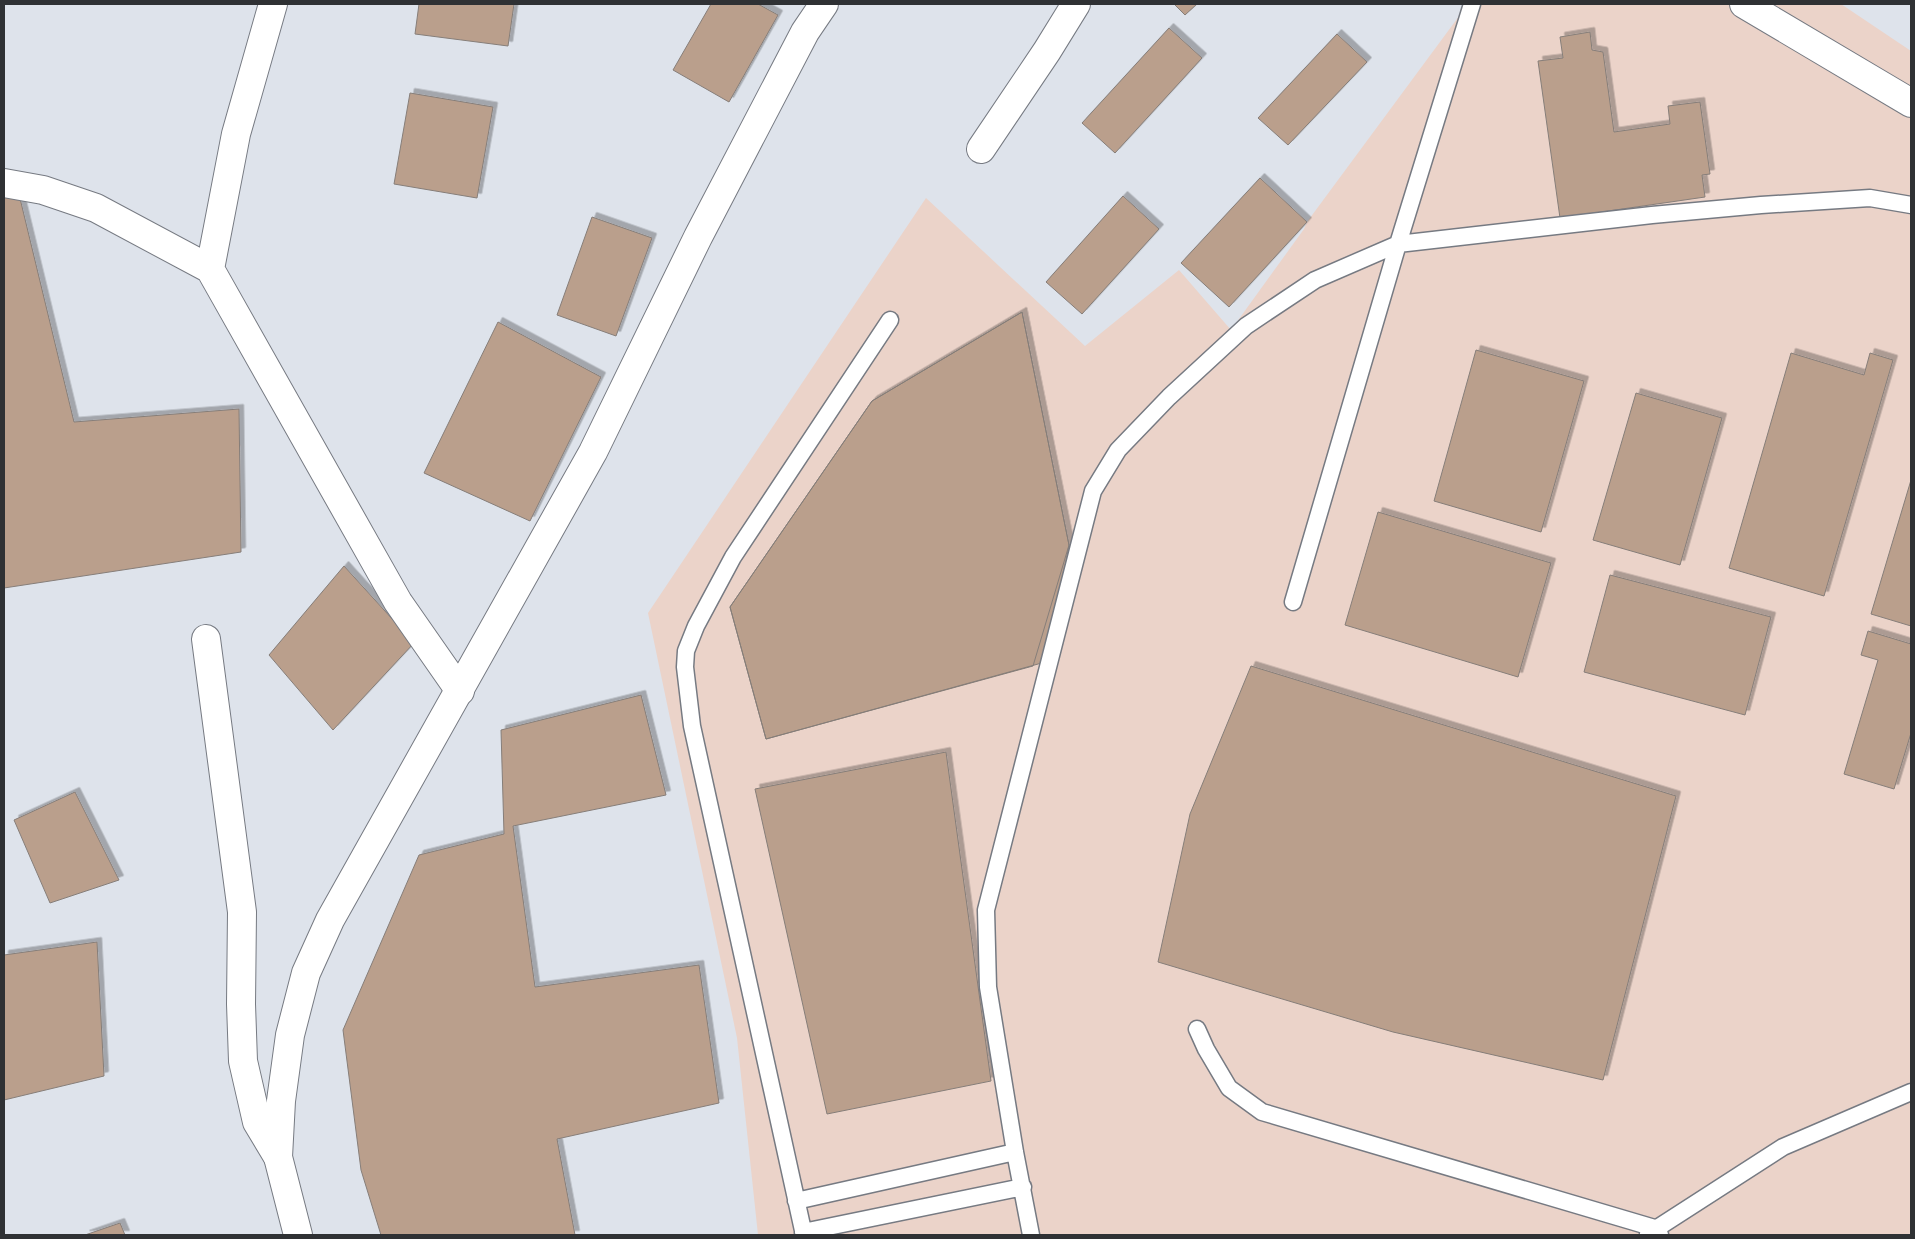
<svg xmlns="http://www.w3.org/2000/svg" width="1915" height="1239" viewBox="0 0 1915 1239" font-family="'Zilla Slab',serif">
<defs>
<filter id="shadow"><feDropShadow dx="4.5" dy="-4.5" stdDeviation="0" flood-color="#0004"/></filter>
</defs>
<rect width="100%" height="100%" fill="#dee3eb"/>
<path fill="#ebd3c9" d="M 1468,4 L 1841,4 L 1911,51 L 1911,1235 L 758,1235 L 737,1038 L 648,613 L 926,198 L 1085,346 L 1179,270 L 1231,330 L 1304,229 L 1307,222 Z"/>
<path fill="#ba9f8c" stroke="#867e79" filter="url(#shadow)" d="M 419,4 L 514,4 L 508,46 L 415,34 Z
M 711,4 L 758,4 L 778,15 L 729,102 L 673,70 Z
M 1174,4 L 1197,4 L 1185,15 Z
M 1169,28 L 1202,58 L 1115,153 L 1082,123 Z
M 1590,32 L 1592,50 L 1603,52 L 1614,132 L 1670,124 L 1668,106 L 1700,102 L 1710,174 L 1702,175 L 1705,197 L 1560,218 L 1538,61 L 1563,58 L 1560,37 Z
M 1337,34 L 1367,62 L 1288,145 L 1258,118 Z
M 410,93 L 493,107 L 477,198 L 394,184 Z
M 1260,178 L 1307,222 L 1229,307 L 1181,263 Z
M 17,186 L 74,422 L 239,409 L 241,552 L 4,588 L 4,188 Z
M 1123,196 L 1159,229 L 1082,314 L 1046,282 Z
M 592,217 L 652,238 L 616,336 L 557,315 Z
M 1022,312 L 1069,545 L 1033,666 L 766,739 L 730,607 L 872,401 Z
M 1022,312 L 1069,545 L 1049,661 L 766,739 L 730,607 L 872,401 Z
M 498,322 L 601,377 L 530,521 L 424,473 Z
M 1476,350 L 1584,381 L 1541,532 L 1434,501 Z
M 1791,353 L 1864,375 L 1870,353 L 1893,360 L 1824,596 L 1729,568 Z
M 1636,393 L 1722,418 L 1680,565 L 1593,540 Z
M 1911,480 L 1911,626 L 1871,614 Z
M 1378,512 L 1551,563 L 1518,677 L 1345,625 Z
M 344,566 L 414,643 L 333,730 L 269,655 Z
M 1610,575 L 1771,617 L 1745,715 L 1584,672 Z
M 1868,631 L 1911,644 L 1911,733 L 1894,789 L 1844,774 L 1878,660 L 1861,655 Z
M 1251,666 L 1676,796 L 1603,1080 L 1393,1032 L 1158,962 L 1190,814 Z
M 641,695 L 666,795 L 513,826 L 535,987 L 699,965 L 719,1103 L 557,1139 L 575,1235 L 381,1235 L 361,1170 L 343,1030 L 419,855 L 504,834 L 501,730 Z
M 946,752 L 991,1081 L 827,1114 L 755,789 Z
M 75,792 L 119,880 L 50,903 L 14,820 Z
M 97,942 L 104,1076 L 4,1100 L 4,955 Z
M 120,1223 L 125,1235 L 85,1235 Z"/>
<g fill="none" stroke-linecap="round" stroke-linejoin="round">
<g stroke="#767a82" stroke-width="19">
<path id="service" d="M 1293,602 L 1398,244 L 1472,4
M 1197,1029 L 1206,1049 L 1229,1088 L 1262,1112 L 1658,1229 L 1660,1235
M 796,1201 L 1015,1152
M 803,1232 L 1023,1187
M 1648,1234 L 1783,1147 L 1911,1092
M 804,1235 L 692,726 L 685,667 L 686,651 L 696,626 L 733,557 L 890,320
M 1031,1235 L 1015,1152 L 988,987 L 986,910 L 1093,491 L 1118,450 L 1169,397 L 1246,326 L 1315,280 L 1398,244 L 1652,215 L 1761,205 L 1870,198 L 1911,205"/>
</g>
<g stroke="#767a82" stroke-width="30">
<path id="minor" d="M 273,4 L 236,134 L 210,269 L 398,602 L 460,691
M 981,149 L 1047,51 L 1076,4
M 4,183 L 43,190 L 96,208 L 210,269
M 206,639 L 242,912 L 241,1004 L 243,1061 L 257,1122 L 278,1157"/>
</g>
<g stroke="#767a82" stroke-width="30">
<path id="tertiary" d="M 1744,4 L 1911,103
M 298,1235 L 278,1157 L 281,1101 L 290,1035 L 306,973 L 330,920 L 593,452 L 698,237 L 805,32 L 824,4"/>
</g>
<use href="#service" stroke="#fff" stroke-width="16"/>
<use href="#minor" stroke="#fff" stroke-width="28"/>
<use href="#tertiary" stroke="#fff" stroke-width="28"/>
</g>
<rect width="1915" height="1239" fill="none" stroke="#2f3134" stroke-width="10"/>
</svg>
